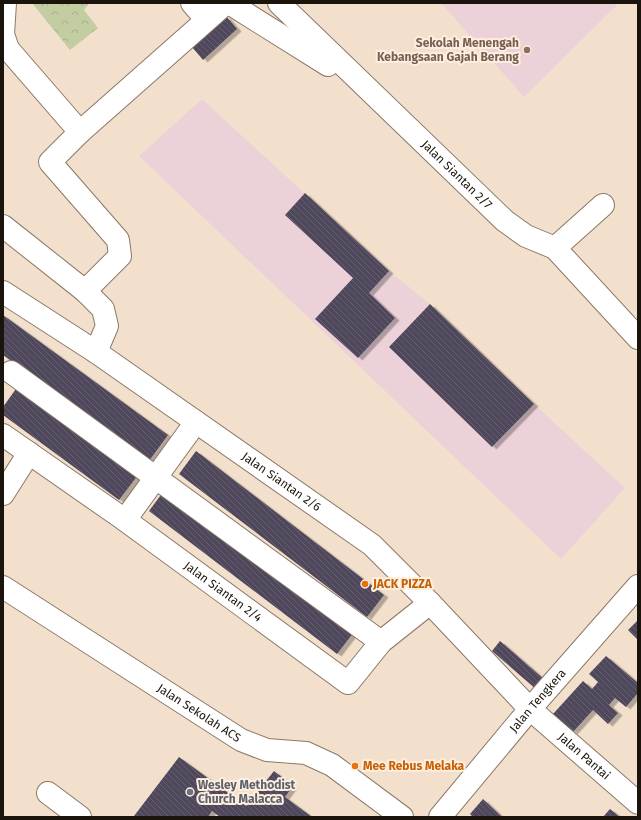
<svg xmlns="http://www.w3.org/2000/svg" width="641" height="820" viewBox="0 0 641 820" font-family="'Fira Sans',sans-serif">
<defs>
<pattern id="forest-crowns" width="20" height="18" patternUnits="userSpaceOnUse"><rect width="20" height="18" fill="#c2cea1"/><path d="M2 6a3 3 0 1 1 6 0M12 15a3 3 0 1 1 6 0" fill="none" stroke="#a6b089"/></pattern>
<pattern id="building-back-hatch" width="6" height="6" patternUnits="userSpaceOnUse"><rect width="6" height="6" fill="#50475b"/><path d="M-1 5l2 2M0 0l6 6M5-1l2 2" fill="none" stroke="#655e6d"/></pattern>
<filter id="shadow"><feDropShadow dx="4.5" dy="2.5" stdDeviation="0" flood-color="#0004"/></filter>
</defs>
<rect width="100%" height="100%" fill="#f3e0cc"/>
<path fill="#ecd2d8" d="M 441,3 L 619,3 L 524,97 Z
M 202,99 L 389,271 L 430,304 L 534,404 L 625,488 L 561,559 L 139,156 Z"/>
<path fill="url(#forest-crowns)" d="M 32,3 L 89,3 L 84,10 L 98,28 L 70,50 Z"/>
<path fill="url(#building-back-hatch)" filter="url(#shadow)" d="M 226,16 L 237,29 L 203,60 L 192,47 Z
M 305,193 L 389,271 L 369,293 L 395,318 L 358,358 L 315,319 L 353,278 L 285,215 Z
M 430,304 L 534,404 L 492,447 L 389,347 Z
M 3,315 L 168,435 L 149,461 L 3,355 Z
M 18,386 L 138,475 L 119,500 L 3,415 L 3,407 Z
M 196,451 L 384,595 L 367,617 L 179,474 Z
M 166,488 L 354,632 L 337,654 L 149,511 Z
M 638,620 L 638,640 L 628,630 Z
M 500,641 L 546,681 L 537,690 L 492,651 Z
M 606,656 L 638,683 L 638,693 L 626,707 L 615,698 L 609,705 L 618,713 L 608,724 L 593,710 L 573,732 L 553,714 L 583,681 L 592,689 L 598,682 L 589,674 Z
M 179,757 L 246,806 L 274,771 L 293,786 L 285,797 L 312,817 L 220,817 L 212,811 L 208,817 L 134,816 Z
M 483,799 L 502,817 L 473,817 L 470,814 Z
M 610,809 L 620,817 L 603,817 Z"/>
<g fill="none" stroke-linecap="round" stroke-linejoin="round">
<g stroke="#8b7967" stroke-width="24">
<g id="minor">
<path d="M 5,3 L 3,34 L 8,49 L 80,132"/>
<path d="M 192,3 L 206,19"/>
<path d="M 229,3 L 328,65"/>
<path id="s1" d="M 279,3 L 505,221 L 526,236 L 555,248 L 638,338"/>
<path d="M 3,226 L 85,291 L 103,309 L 107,326 L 96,352"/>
<path d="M 555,248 L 603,205"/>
<path d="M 85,291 L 120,256 L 118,240 L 50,162 L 80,132 L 226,3"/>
<path id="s2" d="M 3,292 L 96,352 L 372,545 L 430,603 L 530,709 L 638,803"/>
<path d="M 11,372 L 381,642"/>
<path id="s3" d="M 3,435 L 125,520 L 348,683 L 381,642 L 430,603"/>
<path d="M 3,494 L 29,453"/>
<path d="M 125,520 L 196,422"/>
<path id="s4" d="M 3,587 L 241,740 L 267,750 L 306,753 L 332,765 L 402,817"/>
<path d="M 48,793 L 80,817"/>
</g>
</g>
<g stroke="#8b7967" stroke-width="24">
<g id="major">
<path id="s5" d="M 440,817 L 530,709 L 638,586"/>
</g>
</g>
<use href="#minor" stroke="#fff" stroke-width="22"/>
<use href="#major" stroke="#fff" stroke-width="22"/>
</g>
<circle fill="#8d6e63" stroke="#feeedd" stroke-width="1.5" cx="527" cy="50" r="4"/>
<g fill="#e8710a" stroke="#feeedd" stroke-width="1.5">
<circle cx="365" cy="584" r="4"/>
<circle cx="355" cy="766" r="4"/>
</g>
<circle fill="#6b7280" stroke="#feeedd" stroke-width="1.5" cx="190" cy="792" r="4"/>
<g text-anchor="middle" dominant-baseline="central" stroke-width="4" stroke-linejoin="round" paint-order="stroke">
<g font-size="12" font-weight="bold" fill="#785e54" stroke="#feeedd" text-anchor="end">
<text x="519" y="43">Sekolah Menengah<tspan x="519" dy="14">Kebangsaan Gajah Berang</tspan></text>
</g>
<g font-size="12" fill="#1b140d" stroke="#feeedd">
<text stroke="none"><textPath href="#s1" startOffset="247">Jalan Siantan 2/7</textPath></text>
<text stroke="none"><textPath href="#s2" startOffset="337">Jalan Siantan 2/6</textPath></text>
<text stroke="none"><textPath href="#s3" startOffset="270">Jalan Siantan 2/4</textPath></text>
<text stroke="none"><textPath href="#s5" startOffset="152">Jalan Tengkera</textPath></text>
<text stroke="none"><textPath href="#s4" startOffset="233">Jalan Sekolah ACS</textPath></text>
<text stroke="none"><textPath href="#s2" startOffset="747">Jalan Pantai</textPath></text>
</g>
<g font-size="12" font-weight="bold" fill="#c56008" stroke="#feeedd" text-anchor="start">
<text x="373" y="584">JACK PIZZA</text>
<text x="363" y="766">Mee Rebus Melaka</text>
</g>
<g font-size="12" font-weight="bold" fill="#5b616d" stroke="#feeedd" text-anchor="start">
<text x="198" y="785">Wesley Methodist<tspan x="198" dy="14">Church Malacca</tspan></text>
</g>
</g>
<rect width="641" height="820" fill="none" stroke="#1b140d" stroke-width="8"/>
</svg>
